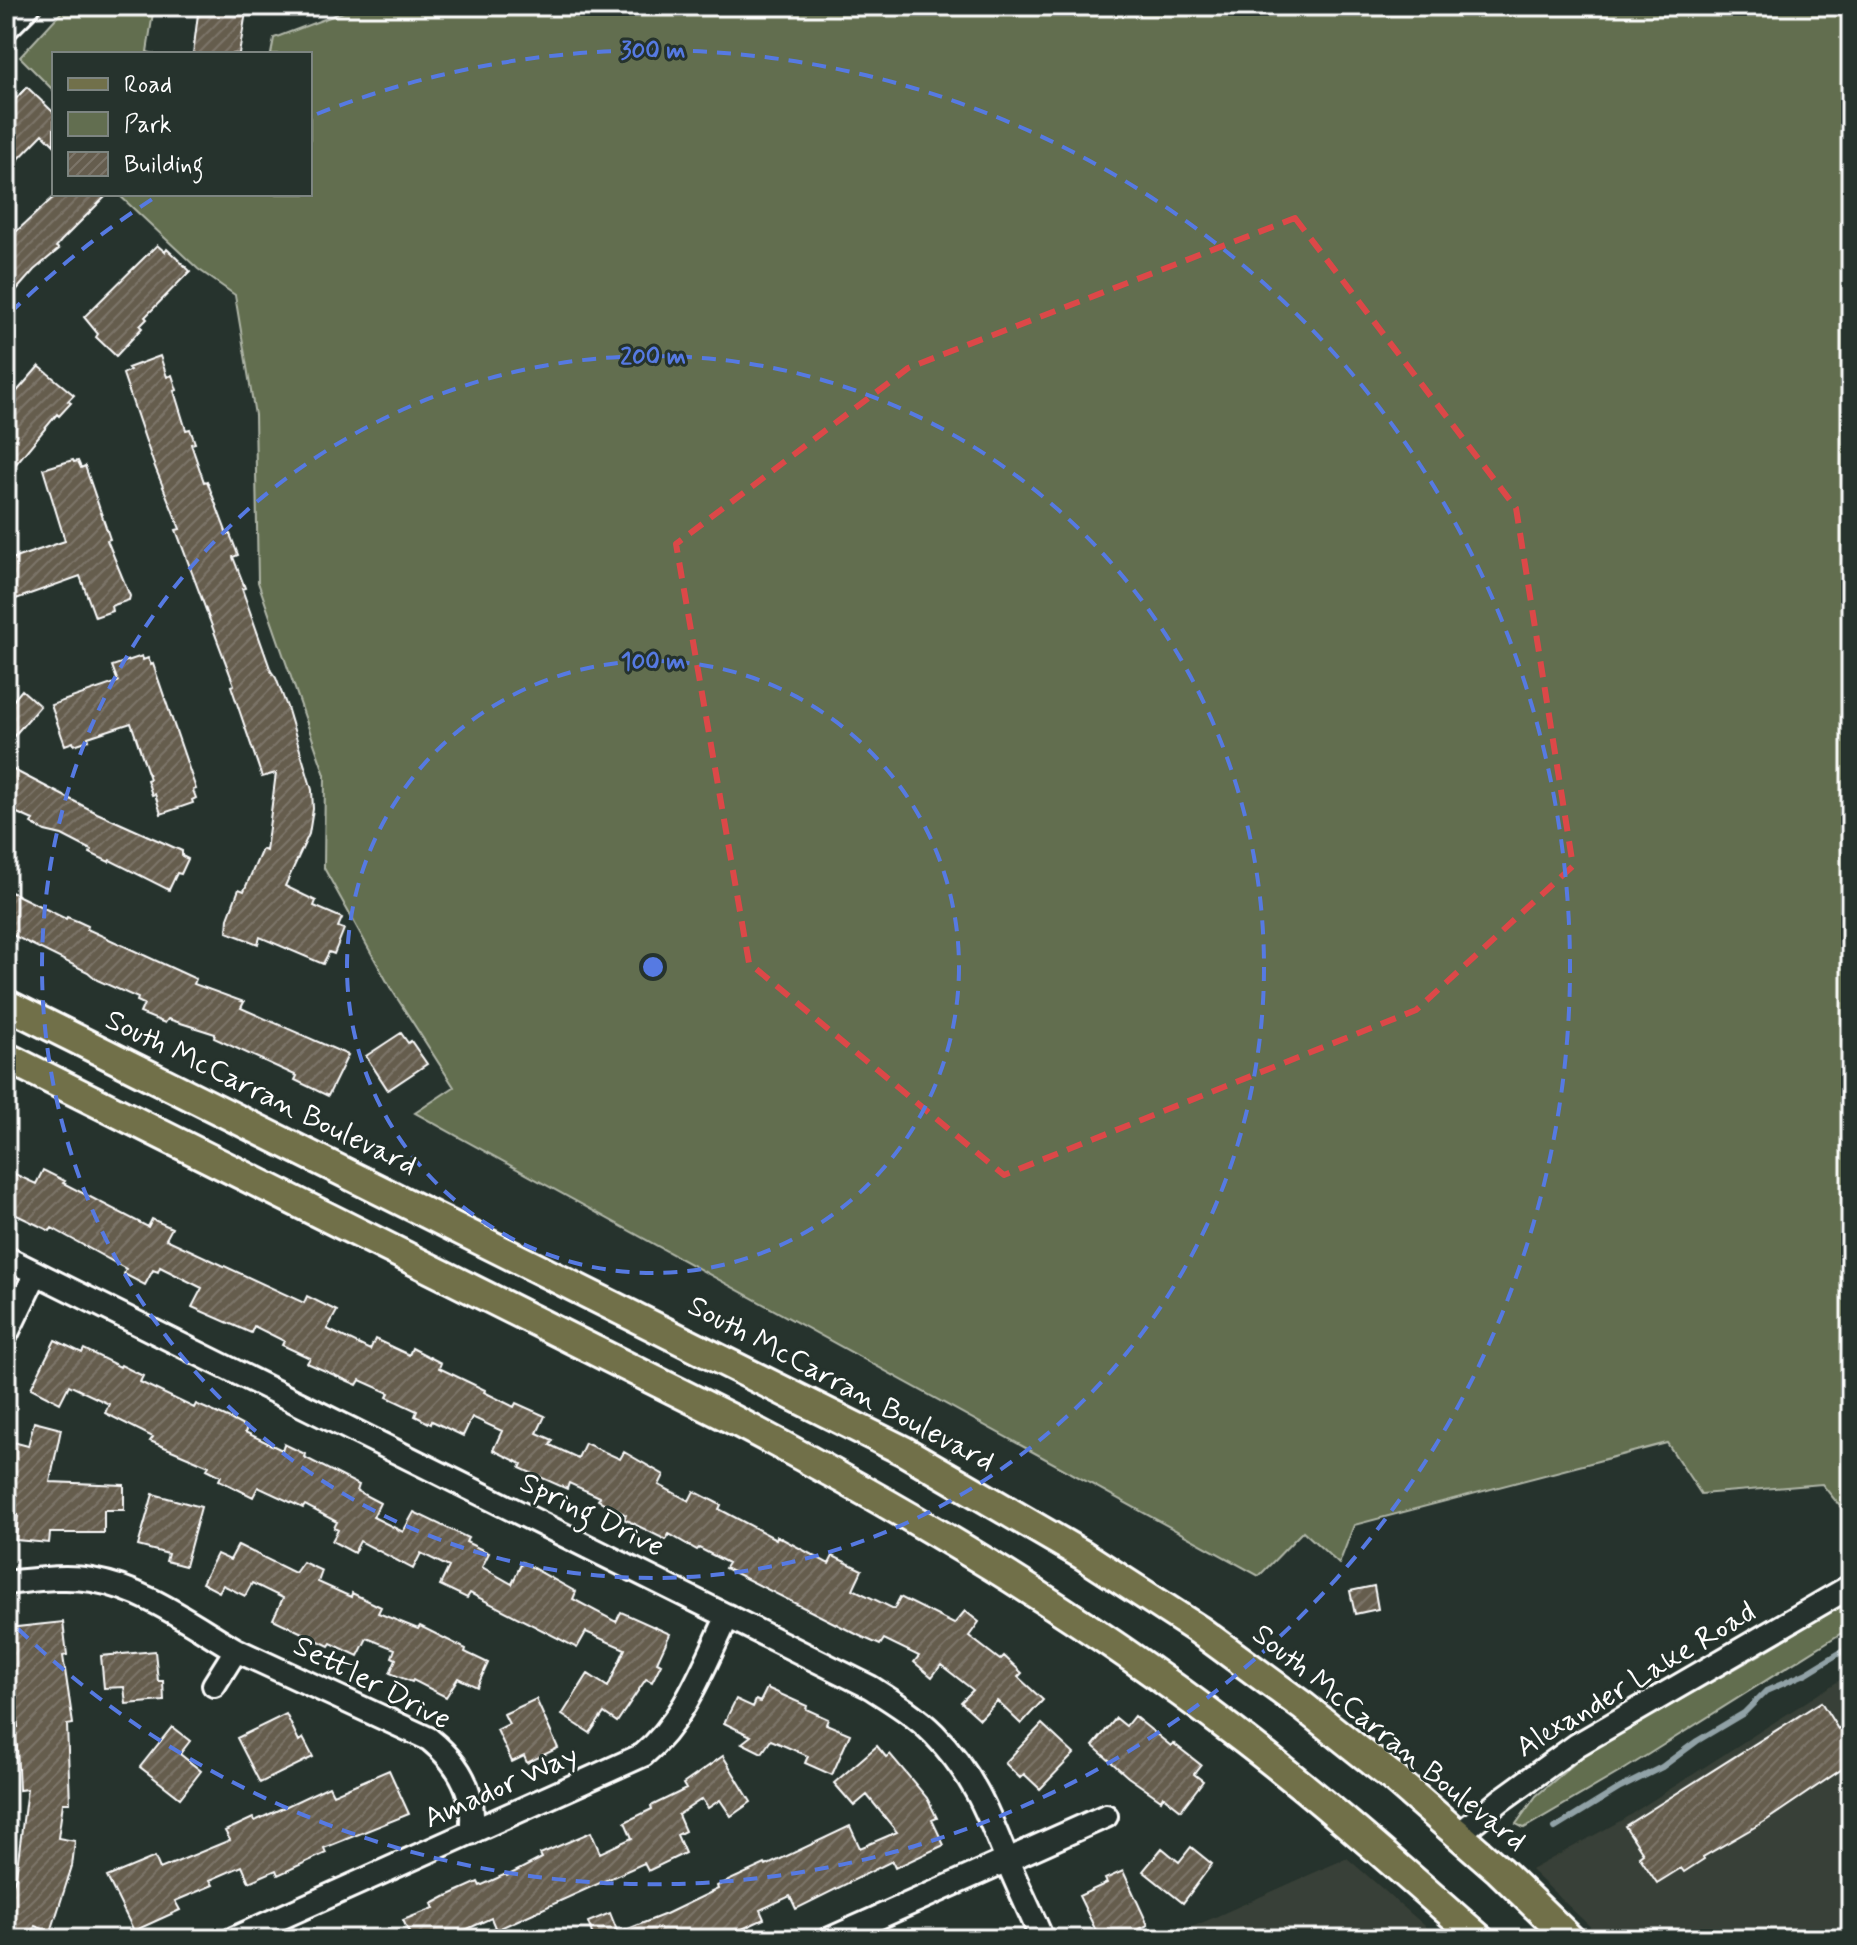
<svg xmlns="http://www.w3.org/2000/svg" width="1857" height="1945" viewBox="0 0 1857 1945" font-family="Mynerve,sans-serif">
<defs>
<pattern id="building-hatch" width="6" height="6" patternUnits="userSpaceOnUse" patternTransform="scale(2)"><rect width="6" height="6" fill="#655d4e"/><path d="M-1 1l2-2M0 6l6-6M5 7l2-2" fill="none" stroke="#7c7569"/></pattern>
</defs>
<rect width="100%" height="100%" fill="#26332d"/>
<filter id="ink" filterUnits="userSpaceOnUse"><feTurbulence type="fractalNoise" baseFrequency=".0125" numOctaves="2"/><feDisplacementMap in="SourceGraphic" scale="16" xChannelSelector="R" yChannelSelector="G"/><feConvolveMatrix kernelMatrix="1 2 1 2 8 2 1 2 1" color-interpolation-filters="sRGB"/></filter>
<g filter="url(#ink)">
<path fill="#394037" d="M 1851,1673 L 1851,1939 L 1603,1939 L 1531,1870 L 1622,1820 Z
M 1347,1858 L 1440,1939 L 1164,1939 L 1213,1918 Z"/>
<path fill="#626e50" stroke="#b0b6a8" stroke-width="2" d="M 67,6 L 154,6 L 147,52 L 155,54 L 54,54 L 54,91 L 20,57 Z
M 359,6 L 1851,6 L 1851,1520 L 1822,1484 L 1701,1494 L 1667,1443 L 1354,1525 L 1339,1564 L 1303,1531 L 1259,1576 L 415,1113 L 454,1087 L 390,987 L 324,868 L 325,775 L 258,582 L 255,415 L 235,295 L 198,269 L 118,194 L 310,194 L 310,54 L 271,54 L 274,38 Z
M 1851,1599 L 1851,1627 L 1625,1769 L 1524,1828 L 1516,1824 L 1536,1796 L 1588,1752 L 1758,1656 Z"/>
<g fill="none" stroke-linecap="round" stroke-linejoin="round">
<path stroke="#91a2a7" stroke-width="6" d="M 1555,1828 L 1620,1788 L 1662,1767 L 1697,1741 L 1744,1713 L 1766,1691 L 1807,1673 L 1851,1646"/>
</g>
<path fill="url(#building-hatch)" stroke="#fff" stroke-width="2" d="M 199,6 L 247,6 L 239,54 L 193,54 Z
M 27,87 L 54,113 L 54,145 L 43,134 L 6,172 L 6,109 Z
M 57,194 L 108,194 L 61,241 L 56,247 L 59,249 L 34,270 L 6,302 L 6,241 Z
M 157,245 L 165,252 L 167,249 L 190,271 L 145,317 L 147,319 L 140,326 L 142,328 L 116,356 L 96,337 L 98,334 L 84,317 Z
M 160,356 L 167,377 L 172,375 L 177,390 L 174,391 L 186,430 L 190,429 L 195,443 L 191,444 L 204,482 L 207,481 L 227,534 L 230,534 L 238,555 L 233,557 L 245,588 L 242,589 L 271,671 L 276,678 L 287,707 L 312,790 L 313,809 L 309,834 L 285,886 L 316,901 L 314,906 L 342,918 L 338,927 L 344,929 L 334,954 L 329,952 L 323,964 L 260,937 L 258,944 L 227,932 L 228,918 L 239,889 L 244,891 L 262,849 L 266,851 L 276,773 L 262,777 L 231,686 L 234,685 L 176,530 L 180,529 L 153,462 L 123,374 L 130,370 L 128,368 Z
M 39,366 L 74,395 L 68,401 L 71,403 L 59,416 L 57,414 L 6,476 L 6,404 Z
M 73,460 L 74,462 L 78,461 L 81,468 L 85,466 L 110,539 L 107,540 L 130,596 L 129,600 L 111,606 L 112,611 L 95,617 L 80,576 L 16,599 L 6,571 L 6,561 L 65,541 L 43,469 Z
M 142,656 L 143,660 L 148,658 L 151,665 L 153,664 L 196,789 L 193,790 L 196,798 L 192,800 L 193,803 L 161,814 L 155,794 L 152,795 L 147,780 L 150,779 L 131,723 L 88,737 L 89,740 L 74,745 L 73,742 L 65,745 L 51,705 L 118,682 L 112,666 Z
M 22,690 L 40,706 L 6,745 L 6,709 Z
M 6,766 L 97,813 L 182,851 L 182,856 L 188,859 L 181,874 L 177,873 L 169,890 L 110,860 L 109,862 L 90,853 L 91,850 L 62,835 L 45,831 L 31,823 L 33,820 L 6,808 Z
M 11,892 L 66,919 L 67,917 L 77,921 L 88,926 L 87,929 L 196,979 L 194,984 L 244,1002 L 241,1008 L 348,1055 L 328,1096 L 295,1080 L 297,1076 L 214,1038 L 215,1034 L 168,1019 L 165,1023 L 140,1013 L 144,1004 L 137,1001 L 138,998 L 97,980 L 88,972 L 6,932 L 6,902 Z
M 401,1033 L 408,1043 L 411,1041 L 427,1064 L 388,1090 L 366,1056 Z
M 6,1170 L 36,1184 L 43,1170 L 65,1181 L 63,1183 L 148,1227 L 152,1219 L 172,1228 L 166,1239 L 304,1303 L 307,1296 L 337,1311 L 327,1329 L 370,1350 L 375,1339 L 409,1355 L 412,1348 L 441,1363 L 439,1368 L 485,1390 L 484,1392 L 514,1407 L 516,1403 L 545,1416 L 537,1433 L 553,1440 L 550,1445 L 578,1458 L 585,1443 L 620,1459 L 624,1452 L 664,1475 L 659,1485 L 689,1501 L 694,1491 L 721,1505 L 719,1509 L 776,1539 L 777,1536 L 829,1564 L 833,1556 L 862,1570 L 853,1589 L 894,1609 L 900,1597 L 954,1624 L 965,1611 L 979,1622 L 969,1636 L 1000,1660 L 1004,1656 L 1022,1673 L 1018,1677 L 1043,1700 L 1021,1724 L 997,1701 L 980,1719 L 961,1702 L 973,1690 L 941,1665 L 932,1677 L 914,1662 L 919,1656 L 884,1639 L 880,1645 L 860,1636 L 725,1568 L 728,1563 L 699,1548 L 697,1550 L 669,1534 L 666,1540 L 624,1519 L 626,1515 L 598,1500 L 600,1497 L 569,1483 L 567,1489 L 520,1468 L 522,1464 L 493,1450 L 502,1431 L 472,1417 L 463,1436 L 432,1421 L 431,1424 L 415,1416 L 417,1411 L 387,1397 L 389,1393 L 360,1380 L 357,1385 L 307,1363 L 310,1358 L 282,1345 L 284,1341 L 254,1326 L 251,1333 L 192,1307 L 202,1288 L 160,1267 L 158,1272 L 153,1270 L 145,1285 L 124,1274 L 126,1269 L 52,1228 L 50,1231 L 6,1210 Z
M 55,1340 L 82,1353 L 84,1349 L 120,1367 L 121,1365 L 143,1376 L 140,1382 L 194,1408 L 196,1404 L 230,1419 L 247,1428 L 245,1432 L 282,1450 L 284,1444 L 305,1454 L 304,1457 L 359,1485 L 357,1491 L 380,1503 L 373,1517 L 403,1532 L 414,1512 L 468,1538 L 466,1542 L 489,1553 L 482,1567 L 512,1584 L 522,1562 L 576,1592 L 573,1599 L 616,1622 L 621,1612 L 670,1634 L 657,1662 L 661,1664 L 652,1682 L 646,1679 L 617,1722 L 604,1713 L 590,1733 L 562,1715 L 588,1674 L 608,1687 L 625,1649 L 586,1632 L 577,1648 L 470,1593 L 467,1598 L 440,1585 L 449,1567 L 421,1553 L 413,1569 L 360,1541 L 354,1553 L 332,1541 L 338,1530 L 334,1528 L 337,1522 L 305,1505 L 303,1508 L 258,1487 L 253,1497 L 219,1480 L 221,1476 L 207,1469 L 209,1466 L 150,1441 L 153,1437 L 105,1413 L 109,1404 L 69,1385 L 60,1403 L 31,1388 Z
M 34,1422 L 61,1429 L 50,1482 L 124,1485 L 124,1510 L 104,1510 L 104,1533 L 50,1533 L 49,1543 L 16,1540 L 18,1515 L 6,1514 L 6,1440 L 28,1446 Z
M 153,1494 L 201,1507 L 185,1566 L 166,1561 L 168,1554 L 138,1546 Z
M 238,1545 L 295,1573 L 303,1562 L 322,1571 L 318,1582 L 351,1597 L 352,1593 L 381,1607 L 378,1613 L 418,1629 L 420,1626 L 466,1649 L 465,1652 L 488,1663 L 477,1687 L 458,1678 L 446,1697 L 413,1680 L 412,1682 L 390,1673 L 396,1659 L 392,1657 L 395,1649 L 367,1638 L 358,1656 L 331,1643 L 329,1646 L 273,1619 L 283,1598 L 252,1583 L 245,1596 L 223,1585 L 219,1592 L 202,1583 L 217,1554 L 230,1560 Z
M 1374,1586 L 1378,1609 L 1355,1614 L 1350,1591 Z
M 63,1622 L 67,1655 L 63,1656 L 73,1724 L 67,1725 L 70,1803 L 63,1803 L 58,1838 L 75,1841 L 72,1866 L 51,1932 L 35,1926 L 31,1939 L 6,1939 L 6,1903 L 16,1876 L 27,1789 L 19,1790 L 17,1747 L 13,1727 L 18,1727 L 13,1678 L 10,1679 L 8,1658 L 11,1657 L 8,1628 Z
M 155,1651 L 158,1681 L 163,1681 L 164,1701 L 126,1704 L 124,1687 L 104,1688 L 101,1656 Z
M 767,1688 L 807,1706 L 806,1709 L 828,1719 L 826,1724 L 850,1734 L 832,1775 L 805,1763 L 808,1756 L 771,1740 L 762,1753 L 742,1743 L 751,1736 L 724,1723 L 736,1699 L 753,1707 L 756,1700 L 760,1702 Z
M 536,1699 L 558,1748 L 527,1763 L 524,1756 L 512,1762 L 497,1730 L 509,1724 L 504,1714 Z
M 1821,1702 L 1838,1729 L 1842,1726 L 1851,1740 L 1851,1763 L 1767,1820 L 1703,1857 L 1704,1859 L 1684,1872 L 1681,1868 L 1657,1883 L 1639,1856 L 1643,1853 L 1625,1826 Z
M 286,1714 L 299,1741 L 303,1738 L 313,1757 L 260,1783 L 237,1738 Z
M 1134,1716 L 1171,1746 L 1173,1743 L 1201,1765 L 1194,1774 L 1203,1781 L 1181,1810 L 1163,1796 L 1161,1800 L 1128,1777 L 1093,1746 L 1116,1718 L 1126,1726 Z
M 1042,1724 L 1074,1754 L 1040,1789 L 1024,1774 L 1020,1778 L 1005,1763 Z
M 172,1727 L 190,1741 L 180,1754 L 201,1771 L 180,1798 L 140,1767 Z
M 877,1746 L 886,1757 L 890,1754 L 927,1798 L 937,1818 L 932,1820 L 944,1845 L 895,1868 L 892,1861 L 796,1909 L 790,1896 L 760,1910 L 764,1919 L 740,1930 L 742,1933 L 729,1939 L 594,1939 L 588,1922 L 610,1913 L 618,1933 L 666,1914 L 718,1889 L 717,1886 L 765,1864 L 766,1866 L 850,1826 L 860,1848 L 897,1832 L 867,1795 L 854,1806 L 834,1783 Z
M 723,1756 L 751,1802 L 731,1816 L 720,1800 L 708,1808 L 702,1799 L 678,1815 L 685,1831 L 677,1835 L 685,1853 L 648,1871 L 644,1863 L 496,1930 L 491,1918 L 461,1932 L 460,1939 L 412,1939 L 403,1920 L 434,1908 L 432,1904 L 447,1896 L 478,1882 L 480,1886 L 506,1874 L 507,1876 L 542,1858 L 540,1854 L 591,1832 L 600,1853 L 632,1838 L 625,1822 L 652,1809 L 651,1806 L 686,1789 L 683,1784 Z
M 389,1770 L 409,1814 L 324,1848 L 326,1853 L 278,1875 L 276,1870 L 249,1882 L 242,1866 L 210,1880 L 213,1885 L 175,1901 L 180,1910 L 134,1931 L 107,1877 L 155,1857 L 160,1869 L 230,1840 L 225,1831 L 253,1818 L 255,1821 L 329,1786 L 333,1794 Z
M 1191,1847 L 1212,1864 L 1183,1903 L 1143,1871 L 1162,1848 L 1179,1862 Z
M 1123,1871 L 1148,1925 L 1118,1939 L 1100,1939 L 1079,1896 L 1107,1883 L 1105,1879 Z"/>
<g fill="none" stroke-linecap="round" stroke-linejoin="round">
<g stroke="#fff" stroke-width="28">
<path id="minor" d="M 6,29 L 29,6
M 6,1258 L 870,1687 C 892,1701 915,1715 934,1734 C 973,1774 987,1810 1007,1860 C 1018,1887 1031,1913 1042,1939
M 6,1335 L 36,1273
M 6,1583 C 34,1580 64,1575 92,1580 C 145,1589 190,1623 236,1650
M 214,1685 L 236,1650 L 429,1739 C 459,1763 477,1794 471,1833
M 1458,1835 L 1501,1800 L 1577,1745 L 1851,1586
M 233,1939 L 643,1755 C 685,1720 704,1665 728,1616
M 830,1939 L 1106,1816"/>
</g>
<g stroke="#fff" stroke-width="34">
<path id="major" d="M 6,1004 L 904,1451 L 1083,1555 L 1199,1630 L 1304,1707 L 1391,1776 L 1499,1870 L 1570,1939
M 6,1057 L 730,1418 C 906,1510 1076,1611 1234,1732 C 1320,1797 1400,1869 1480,1939"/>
</g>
<use href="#minor" stroke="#26332d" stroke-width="22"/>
<use href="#major" stroke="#71704a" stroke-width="28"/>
</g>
</g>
<path fill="none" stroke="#dc4848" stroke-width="6" stroke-dasharray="16 10" stroke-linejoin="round" d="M 1295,218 L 1516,508 L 1573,866 L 1416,1010 L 1004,1175 L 749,963 L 676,544 L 908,368 Z"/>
<g fill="none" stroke="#567ae2" stroke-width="4" stroke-dasharray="14 10">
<circle cx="653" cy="967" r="306"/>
<circle cx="653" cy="967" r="611"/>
<path d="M10 313A917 917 0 0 1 154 198M317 114A917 917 0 1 1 10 1621"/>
</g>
<g text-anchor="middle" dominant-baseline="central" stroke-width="6" stroke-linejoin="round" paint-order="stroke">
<g font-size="30" fill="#fff" stroke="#26332d">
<text transform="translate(261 1093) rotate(26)">South McCarran Boulevard</text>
<text transform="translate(841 1384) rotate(28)">South McCarran Boulevard</text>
<text transform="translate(592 1515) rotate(26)">Spring Drive</text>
<text transform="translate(1636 1680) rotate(-31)">Alexander Lake Road</text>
<text transform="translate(372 1683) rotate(27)">Settler Drive</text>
<text transform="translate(1389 1738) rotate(39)">South McCarran Boulevard</text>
<text transform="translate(501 1787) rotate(-24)">Amador Way</text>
</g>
</g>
<circle cx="653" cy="967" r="12" fill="#567ae2" stroke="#26332d" stroke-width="4"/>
<g font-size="24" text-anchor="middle" font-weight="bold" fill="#567ae2" stroke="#26332d" stroke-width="6" stroke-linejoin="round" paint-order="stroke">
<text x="653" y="58">300 m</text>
<text x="653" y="364">200 m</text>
<text x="653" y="669">100 m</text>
</g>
<rect width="1857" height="1945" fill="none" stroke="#26332d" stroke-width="32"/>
<rect x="16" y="16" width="1825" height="1913" fill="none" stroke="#fff" stroke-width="3" filter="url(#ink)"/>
<rect x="52" y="52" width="260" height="144" fill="#26332d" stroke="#7d8581" stroke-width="2"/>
<rect x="68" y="78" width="40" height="12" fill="#71704a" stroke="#7d8581" stroke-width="2"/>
<text x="124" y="92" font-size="24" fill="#ffffff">Road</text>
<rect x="68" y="112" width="40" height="24" fill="#626e50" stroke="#7d8581" stroke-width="2"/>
<text x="124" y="132" font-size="24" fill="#ffffff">Park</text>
<rect x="68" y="152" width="40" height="24" fill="url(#building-hatch)" stroke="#7d8581" stroke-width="2"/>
<text x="124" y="172" font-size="24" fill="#ffffff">Building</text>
</svg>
